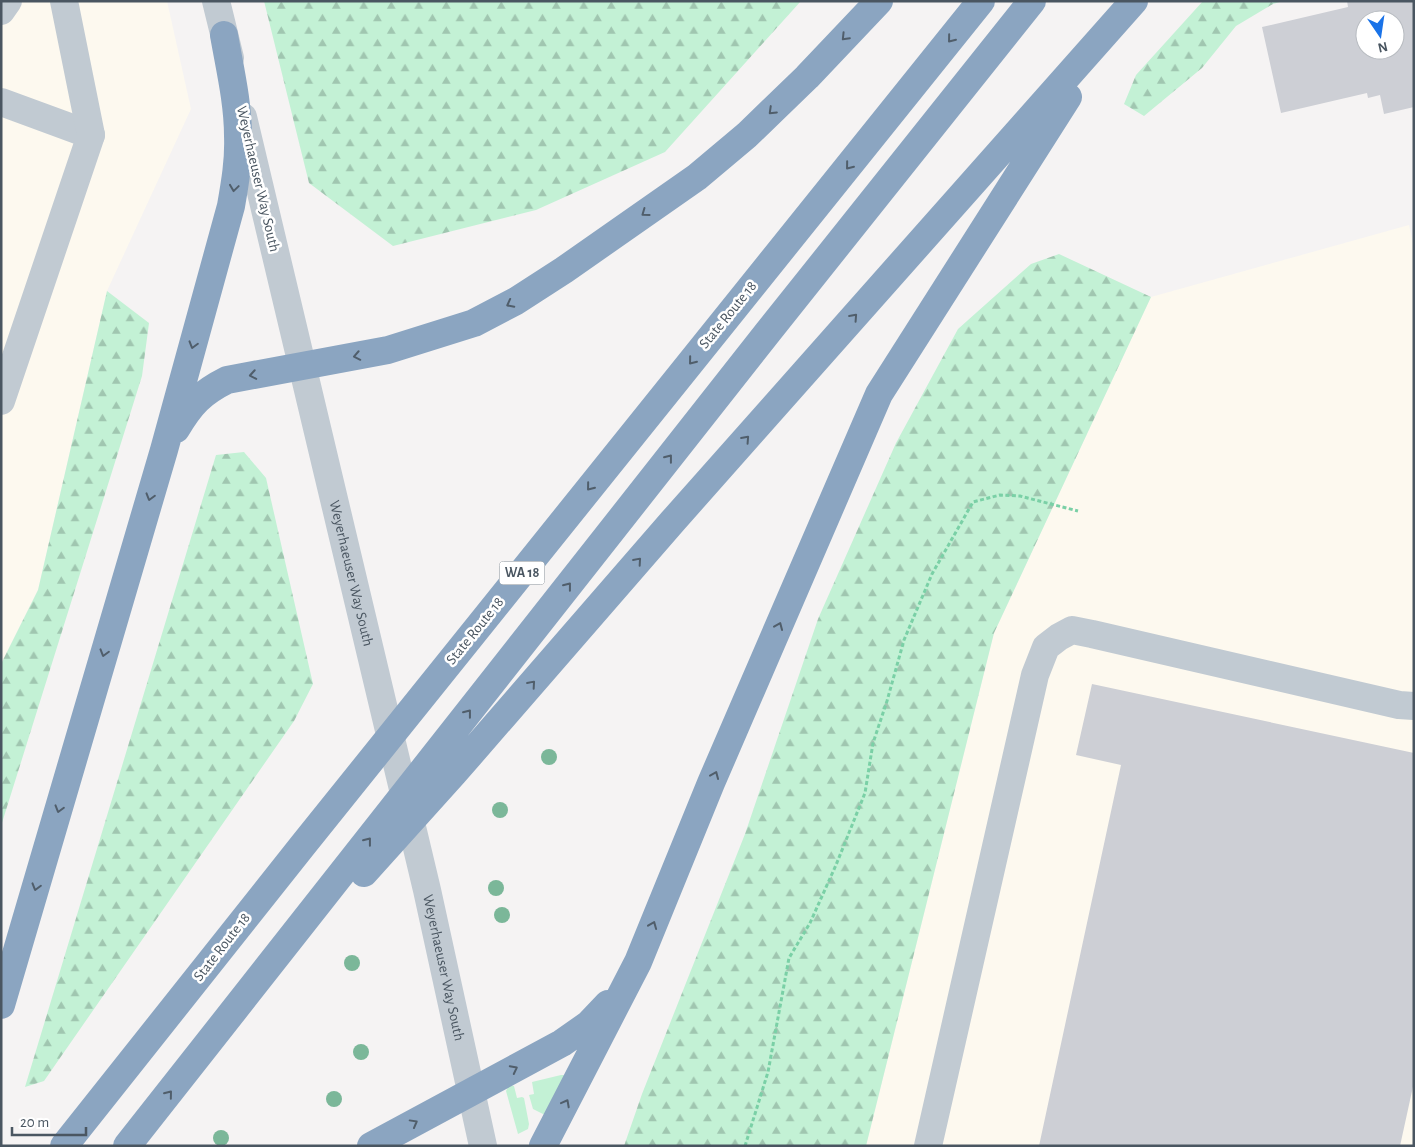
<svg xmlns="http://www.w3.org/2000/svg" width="1415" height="1147" viewBox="0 0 1415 1147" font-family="'Alegreya Sans',sans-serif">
<defs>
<pattern id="forest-firs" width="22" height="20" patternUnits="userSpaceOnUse" patternTransform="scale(1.25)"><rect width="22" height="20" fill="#c3f1d5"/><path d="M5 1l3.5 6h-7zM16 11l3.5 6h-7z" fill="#a0c6b0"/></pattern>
</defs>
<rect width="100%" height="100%" fill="#f5f3f3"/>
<path fill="#fdf9ef" d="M 1,1 L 167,1 L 191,109 L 107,291 L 38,590 L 1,664 Z
M 1409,225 L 1414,248 L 1414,1146 L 866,1146 L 994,633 L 1151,297 Z"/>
<path fill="#c3f1d5" d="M 561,1075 L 565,1075 L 545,1115 L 533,1109 L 529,1095 L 534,1094 L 532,1082 Z
M 509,1085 L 514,1086 L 517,1098 L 522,1097 L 524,1098 L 529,1124 L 528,1129 L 518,1134 L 506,1091 Z"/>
<path fill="url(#forest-firs)" d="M 264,1 L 801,1 L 665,152 L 536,210 L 393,246 L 309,183 Z
M 1203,1 L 1283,1 L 1273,4 L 1236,26 L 1202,68 L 1144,116 L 1124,104 L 1136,75 Z
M 1059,254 L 1151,297 L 994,633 L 866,1146 L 624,1146 L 642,1094 L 745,834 L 818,619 L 896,443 L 958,329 L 1031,264 Z
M 107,291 L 149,323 L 142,376 L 1,826 L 1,664 L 38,590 Z
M 244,452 L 266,478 L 313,684 L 294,721 L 44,1081 L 25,1087 L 216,455 Z"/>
<path fill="#cdcfd5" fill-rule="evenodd" d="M 1347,1 L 1414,1 L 1414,107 L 1384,114 L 1380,95 L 1368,98 L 1367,93 L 1281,113 L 1262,27 L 1348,7 ZM 1365,20 L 1395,20 L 1395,50 L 1365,50 Z
M 1092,684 L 1414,753 L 1414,1082 L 1400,1146 L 1039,1146 L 1121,765 L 1076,755 Z"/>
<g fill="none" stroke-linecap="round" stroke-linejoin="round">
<path stroke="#7ad0a6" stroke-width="3" stroke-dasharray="4 2.5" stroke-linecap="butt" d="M 745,1146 L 768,1072 L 789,958 L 810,923 L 836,865 L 865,793 L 873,743 L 887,701 L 904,640 L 932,574 L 973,502 L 1000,495 L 1020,496 L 1078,511"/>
<g stroke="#c1cad2" stroke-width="28">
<path d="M 216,1 L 230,58"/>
<path d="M 1,11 L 8,1"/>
<path d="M 1,102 L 91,135"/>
<path id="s1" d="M 243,117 L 427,890 L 483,1146"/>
<path d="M 1,401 L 91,135 L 64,1"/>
<path d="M 928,1146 L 1035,675 L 1046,647 L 1059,637 L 1072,630 L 1092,634 L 1399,705 L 1414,706"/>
</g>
<path stroke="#8ba5c1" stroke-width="28" d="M 176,429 C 191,404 201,393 227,380 L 388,350 L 474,323 L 516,301 L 564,270 L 697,177 L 747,135 L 807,77 L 879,1
M 364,873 L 454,773 L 672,522 L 1134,1
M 1,1005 L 164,450 L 231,206 C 235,183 239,160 238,136 C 238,103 230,69 224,35
M 64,1146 L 303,845 L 981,1
M 127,1146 L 768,332 L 1032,1
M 371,1146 L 562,1043 L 589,1024 L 608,1004
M 543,1146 L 638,962 L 711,783 L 879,394 L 1068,97"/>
</g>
<g fill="#7bb799">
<circle cx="549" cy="757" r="8"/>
<circle cx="500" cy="810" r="8"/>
<circle cx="496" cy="888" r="8"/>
<circle cx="502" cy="915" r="8"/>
<circle cx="352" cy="963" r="8"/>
<circle cx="361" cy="1052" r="8"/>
<circle cx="334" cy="1099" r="8"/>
<circle cx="221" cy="1138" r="8"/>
</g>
<defs><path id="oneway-chevron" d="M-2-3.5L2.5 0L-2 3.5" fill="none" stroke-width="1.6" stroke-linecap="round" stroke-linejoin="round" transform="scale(1.25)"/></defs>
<g stroke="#505e6b">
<use href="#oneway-chevron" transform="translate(845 37) rotate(134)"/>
<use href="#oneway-chevron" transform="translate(951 39) rotate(129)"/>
<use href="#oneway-chevron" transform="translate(772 111) rotate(136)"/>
<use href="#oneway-chevron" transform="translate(849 166) rotate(129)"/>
<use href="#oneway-chevron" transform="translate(234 188) rotate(98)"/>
<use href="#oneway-chevron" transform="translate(645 213) rotate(144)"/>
<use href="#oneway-chevron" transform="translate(510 304) rotate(152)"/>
<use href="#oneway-chevron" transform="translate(854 317) rotate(-48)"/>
<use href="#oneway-chevron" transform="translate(193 345) rotate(106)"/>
<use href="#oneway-chevron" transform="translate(357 356) rotate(169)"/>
<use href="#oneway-chevron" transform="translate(692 361) rotate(129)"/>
<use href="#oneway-chevron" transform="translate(253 375) rotate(170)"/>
<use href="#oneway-chevron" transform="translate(746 439) rotate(-48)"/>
<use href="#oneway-chevron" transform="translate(669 458) rotate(-52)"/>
<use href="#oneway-chevron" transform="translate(590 487) rotate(129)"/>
<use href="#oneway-chevron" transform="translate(150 497) rotate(106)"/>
<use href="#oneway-chevron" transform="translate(638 561) rotate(-49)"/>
<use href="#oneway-chevron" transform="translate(568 586) rotate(-52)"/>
<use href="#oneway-chevron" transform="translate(779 626) rotate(-67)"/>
<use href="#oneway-chevron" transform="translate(104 653) rotate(106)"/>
<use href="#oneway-chevron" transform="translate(532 684) rotate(-49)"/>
<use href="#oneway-chevron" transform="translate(468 713) rotate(-52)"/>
<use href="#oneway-chevron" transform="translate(715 775) rotate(-67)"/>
<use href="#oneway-chevron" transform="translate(59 809) rotate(106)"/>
<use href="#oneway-chevron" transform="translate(368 841) rotate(-52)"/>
<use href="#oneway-chevron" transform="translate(36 887) rotate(106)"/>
<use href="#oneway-chevron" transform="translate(653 925) rotate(-68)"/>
<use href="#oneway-chevron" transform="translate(514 1069) rotate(-27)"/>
<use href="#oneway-chevron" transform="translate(169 1094) rotate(-51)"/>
<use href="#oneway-chevron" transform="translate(566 1103) rotate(-62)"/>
<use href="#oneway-chevron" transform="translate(414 1123) rotate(-29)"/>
</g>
<g text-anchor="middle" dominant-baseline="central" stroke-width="5" stroke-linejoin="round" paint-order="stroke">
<rect fill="#fff" stroke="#808990" stroke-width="1" x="499.5" y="561.5" width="45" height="23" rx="4"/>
<g font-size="14" font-weight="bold" fill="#4a5661">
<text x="522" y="573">WA 18</text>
</g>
<g font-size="15" fill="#4a5661" stroke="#fff">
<text transform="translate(258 179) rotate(77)">Weyerhaeuser Way South</text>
<text transform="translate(728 315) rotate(-51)">State Route 18</text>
<text stroke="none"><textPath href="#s1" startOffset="469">Weyerhaeuser Way South</textPath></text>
<text transform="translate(475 631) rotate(-51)">State Route 18</text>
<text transform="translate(222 947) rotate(-52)">State Route 18</text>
<text stroke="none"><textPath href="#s1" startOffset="874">Weyerhaeuser Way South</textPath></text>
</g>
</g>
<rect width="1415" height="1147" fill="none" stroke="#4a5661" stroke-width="5"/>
<g transform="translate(1380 35) rotate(167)"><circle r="24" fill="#ffffff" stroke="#b7bbc0"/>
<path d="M0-4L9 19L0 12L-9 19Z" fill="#1a73e8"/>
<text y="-8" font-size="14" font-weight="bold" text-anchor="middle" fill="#4a5661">N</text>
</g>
<path d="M12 1127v8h74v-8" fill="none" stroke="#4a5661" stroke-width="2.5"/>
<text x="20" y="1127" font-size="15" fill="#4a5661" stroke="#ffffff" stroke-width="4" paint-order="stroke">20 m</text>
</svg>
